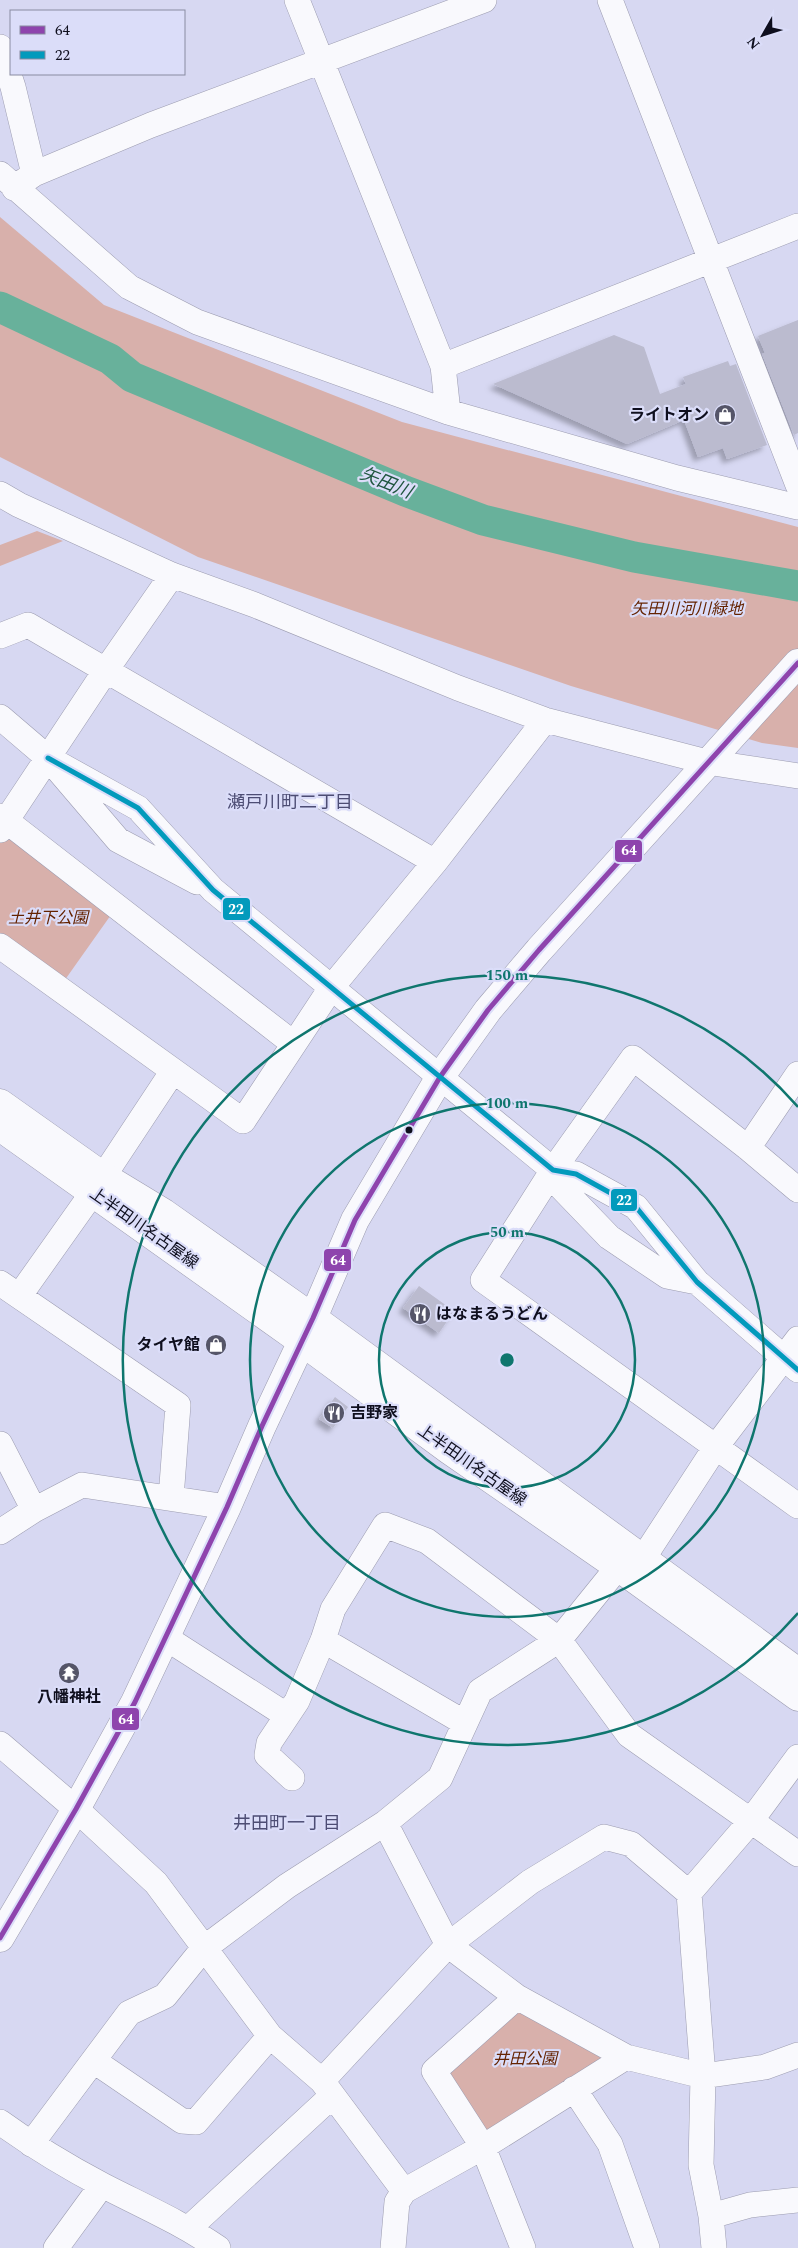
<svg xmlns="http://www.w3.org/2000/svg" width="798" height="2248" viewBox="0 0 798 2248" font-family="Spectral,'Noto Sans JP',serif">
<defs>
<filter id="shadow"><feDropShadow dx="-4.5" dy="4.5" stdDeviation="2.5" flood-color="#0004"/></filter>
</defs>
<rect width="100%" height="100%" fill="#d7d8f2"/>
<path fill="#d8b0ab" d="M 0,217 L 104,305 L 402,422 L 798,527 L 798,748 L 762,743 L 571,686 L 198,557 L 0,457 Z
M 37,531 L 63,541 L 0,566 L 0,545 Z
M 8,832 L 113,912 L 62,984 L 0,938 L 0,843 Z
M 520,2005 L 602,2051 L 600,2065 L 484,2137 L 442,2072 Z"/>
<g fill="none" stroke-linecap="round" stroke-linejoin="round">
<path stroke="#68b19b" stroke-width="31" d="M 0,307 L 110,359 L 132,377 L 405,491 L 483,520 L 634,557 L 798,586"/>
</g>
<path fill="#bbbbcf" filter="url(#shadow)" d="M 798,320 L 798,433 L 794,435 L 762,354 L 765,353 L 758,336 Z
M 614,335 L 644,347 L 660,394 L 686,384 L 683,377 L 728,361 L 730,366 L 736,364 L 767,445 L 727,459 L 723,448 L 698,457 L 684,420 L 627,444 L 493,384 Z
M 419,1286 L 454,1311 L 439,1333 L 403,1308 Z
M 335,1397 L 348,1407 L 333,1428 L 319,1419 Z"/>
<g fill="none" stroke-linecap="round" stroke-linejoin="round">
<g stroke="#9c9cb0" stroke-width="26">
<path id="minor" d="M 297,0 L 443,366 L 448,412
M 610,0 L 798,485
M 0,47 L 13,87 L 34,174
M 0,174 L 129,287 L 197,322 L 448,412 L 677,478 L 798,507
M 14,188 L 34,174 L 151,125 L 484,0
M 443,366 L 798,226
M 0,494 L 19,505 L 172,575 L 255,605 L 458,688 L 545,720 L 707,762 L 798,776
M 0,636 L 28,625 L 435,862
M 0,717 L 48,758 L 118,840 L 197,882
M 48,758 L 138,808 L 213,890 L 553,1170 L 576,1174 L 636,1207 L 697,1282 L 798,1370
M 0,816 L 294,1044
M 0,830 L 106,670 L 172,575
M 0,946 L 243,1121 L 331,988 L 435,862 L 545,720
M 748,1148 L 798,1074
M 553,1170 L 558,1184 L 609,1237 L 667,1276 L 697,1282
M 798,1190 L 748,1148 L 633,1058 L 553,1170 L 483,1280 L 798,1506
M 0,1283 L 178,1405 L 171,1498
M 20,1295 L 93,1192 L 173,1071
M 0,1444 L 34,1510
M 0,1532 L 34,1510 L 82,1485 L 227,1507
M 642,1560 L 715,1448 L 798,1339
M 166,1638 L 286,1715
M 323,1640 L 465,1723
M 0,1744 L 76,1809 L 156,1883 L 270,2036 L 322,2081 L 404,2191
M 292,1778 L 267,1755 L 269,1743 L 297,1701 L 323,1640 L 333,1609 L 385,1525 L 427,1541 L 559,1640 L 629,1735 L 798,1854
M 385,1823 L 448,1945 L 517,1997 L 626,2057 L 703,2076 L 765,2067 L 798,2055
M 517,1997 L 434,2071 L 483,2147 L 523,2248
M 94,2061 L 182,2121 L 196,2122 L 270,2036
M 322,2081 L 448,1945 L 530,1882 L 604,1837 L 631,1844 L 689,1893
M 574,2089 L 610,2144 L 647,2248
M 0,2122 C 33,2146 68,2167 104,2186 C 143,2206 182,2223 218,2248
M 31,2144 L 129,2013 L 165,1996 L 203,1949 L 287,1886 L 385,1823 L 440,1778 L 480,1691 L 559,1640 L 618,1567
M 711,2216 L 750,2205 L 798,2200
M 189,2228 L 332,2096
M 56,2248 L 102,2185
M 393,2248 L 397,2202 L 404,2191 L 483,2147 L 626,2057
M 714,2248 L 711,2216 L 701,2165 L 703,2076 L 689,1893 L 750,1822 L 798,1757"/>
</g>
<g stroke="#9c9cb0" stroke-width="29">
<path id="major" d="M 0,1103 L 103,1176 L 164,1213 L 313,1318 L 798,1672
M 0,1127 L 301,1341 L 449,1450 L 618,1567 L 798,1697
M 0,1938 L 76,1809 L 135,1702 L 227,1507 L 262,1426 L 313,1318 L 355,1220 L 440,1077 L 488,1010 L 539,950 L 798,663"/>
</g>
<use href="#minor" stroke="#f9f9fd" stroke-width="25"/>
<use href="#major" stroke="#f9f9fd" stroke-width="28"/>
<g stroke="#dbddf9" stroke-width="9">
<path id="bus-1" d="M 0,1938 L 76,1809 L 135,1702 L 227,1507 L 262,1426 L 313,1318 L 355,1220 L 440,1077 L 488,1010 L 539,950 L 798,663"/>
</g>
<g stroke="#dbddf9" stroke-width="9">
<path id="bus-2" d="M 48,758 L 138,808 L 213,890 L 553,1170 L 576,1174 L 636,1207 L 697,1282 L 798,1370"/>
</g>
<use href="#bus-1" stroke="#8e44ad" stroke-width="5"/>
<use href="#bus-2" stroke="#029abc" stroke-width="5"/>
</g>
<g fill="none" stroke="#0f766e" stroke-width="2.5">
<circle cx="507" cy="1360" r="128"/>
<circle cx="507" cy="1360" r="257"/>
<path d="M798 1613A385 385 0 1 1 798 1107"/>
</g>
<defs>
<g id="shop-disc" transform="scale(1.125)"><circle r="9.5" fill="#555568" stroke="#dbddf9"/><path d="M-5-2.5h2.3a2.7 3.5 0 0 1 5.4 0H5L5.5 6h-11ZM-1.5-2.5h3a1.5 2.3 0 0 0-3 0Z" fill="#fff"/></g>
<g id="restaurant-disc" transform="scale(1.125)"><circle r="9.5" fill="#555568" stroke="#dbddf9"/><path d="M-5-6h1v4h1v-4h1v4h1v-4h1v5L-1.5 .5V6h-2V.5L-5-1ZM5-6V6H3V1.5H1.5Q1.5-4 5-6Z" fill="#fff"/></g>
<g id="temple-disc" transform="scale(1.125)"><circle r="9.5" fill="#555568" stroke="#dbddf9"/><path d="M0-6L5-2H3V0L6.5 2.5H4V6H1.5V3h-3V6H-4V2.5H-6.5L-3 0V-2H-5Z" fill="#fff"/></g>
</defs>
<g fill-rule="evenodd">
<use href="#shop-disc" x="725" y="415"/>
<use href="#restaurant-disc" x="420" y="1314"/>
<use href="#shop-disc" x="216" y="1345"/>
<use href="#restaurant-disc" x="334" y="1413"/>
<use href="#temple-disc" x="69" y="1673"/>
</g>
<circle fill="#0f0f1e" stroke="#dbddf9" stroke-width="2" cx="409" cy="1130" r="4.5"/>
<g text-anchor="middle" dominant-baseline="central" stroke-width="4.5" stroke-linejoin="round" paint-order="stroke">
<g font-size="16" font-weight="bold" fill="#0f0f1e" stroke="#dbddf9" text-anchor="end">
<text x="709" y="415">ライトオン</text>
<text x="436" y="1314" text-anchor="start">はなまるうどん</text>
<text x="200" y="1345">タイヤ館</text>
<text x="350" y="1413" text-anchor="start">吉野家</text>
<text x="69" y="1697" text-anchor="middle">八幡神社</text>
</g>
<g font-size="16" font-style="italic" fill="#652300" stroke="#dbddf9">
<text x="687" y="609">矢田川河川緑地</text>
<text x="48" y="918">土井下公園</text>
<text x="525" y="2059">井田公園</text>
</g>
<g font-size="16" fill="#0f0f1e" stroke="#dbddf9">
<text transform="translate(144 1228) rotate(35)">上半田川名古屋線</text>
<text transform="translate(472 1465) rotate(35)">上半田川名古屋線</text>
</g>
<g font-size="18" font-style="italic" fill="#205640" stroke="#dbddf9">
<text transform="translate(386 483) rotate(22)">矢田川</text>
</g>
<g font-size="18" fill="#4d4d74" stroke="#dbddf9">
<text x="290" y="802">瀬戸川町二丁目</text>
<text x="287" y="1823">井田町一丁目</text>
</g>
</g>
<circle cx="507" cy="1360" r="8" fill="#0f766e" stroke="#dbddf9" stroke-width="2.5"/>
<g font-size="15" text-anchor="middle" font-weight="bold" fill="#0f766e" stroke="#dbddf9" stroke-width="4.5" stroke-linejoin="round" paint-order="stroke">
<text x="507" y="980">150 m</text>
<text x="507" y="1108">100 m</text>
<text x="507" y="1237">50 m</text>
</g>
<g stroke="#dbddf9" stroke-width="2">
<rect x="614" y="839" width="29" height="24" rx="5" fill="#8e44ad"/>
<rect x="222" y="897" width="29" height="24" rx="5" fill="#029abc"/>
<rect x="610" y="1188" width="28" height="24" rx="5" fill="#029abc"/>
<rect x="323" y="1248" width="29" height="24" rx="5" fill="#8e44ad"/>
<rect x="111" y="1707" width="29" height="24" rx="5" fill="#8e44ad"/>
</g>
<g font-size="14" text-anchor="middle" font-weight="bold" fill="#fff">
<text x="629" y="855">64</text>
<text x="236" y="914">22</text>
<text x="624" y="1205">22</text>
<text x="338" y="1265">64</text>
<text x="126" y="1724">64</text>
</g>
<rect x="10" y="10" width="175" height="65" fill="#dbddf9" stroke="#898ba1"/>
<rect x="20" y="26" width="25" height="8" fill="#8e44ad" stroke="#898ba1"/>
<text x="55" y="35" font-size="15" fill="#0f0f1e">64</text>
<rect x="20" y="51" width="25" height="8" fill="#029abc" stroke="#898ba1"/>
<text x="55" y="60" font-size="15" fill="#0f0f1e">22</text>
<g transform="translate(763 35) rotate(231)" stroke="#dbddf9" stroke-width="4" paint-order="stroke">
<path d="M0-4L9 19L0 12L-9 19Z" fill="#0f0f1e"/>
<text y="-8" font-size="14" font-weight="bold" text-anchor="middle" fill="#0f0f1e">N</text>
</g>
</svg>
